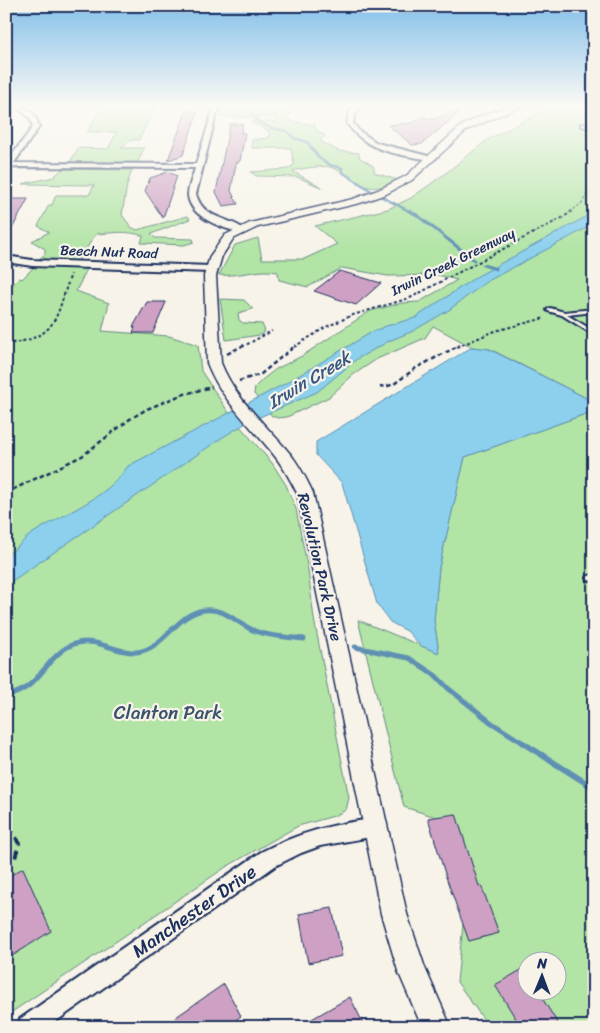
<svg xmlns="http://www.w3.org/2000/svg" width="600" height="1033" viewBox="0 0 600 1033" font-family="Sriracha,sans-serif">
<rect width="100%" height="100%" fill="#f7f3e8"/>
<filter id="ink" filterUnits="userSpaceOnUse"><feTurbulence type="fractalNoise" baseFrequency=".02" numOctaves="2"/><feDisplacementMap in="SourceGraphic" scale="10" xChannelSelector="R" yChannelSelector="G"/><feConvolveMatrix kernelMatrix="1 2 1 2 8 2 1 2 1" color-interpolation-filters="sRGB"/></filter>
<g filter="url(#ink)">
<path fill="#b1e4a5" stroke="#668a82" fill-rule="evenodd" d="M 103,107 L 155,107 L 139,140 L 131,140 L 120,148 L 144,148 L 137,164 L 69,164 L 78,148 L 108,149 L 117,132 L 87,132 L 98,113 L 108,110 Z
M 222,107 L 273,109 L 277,107 L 293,107 L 292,112 L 286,119 L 294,122 L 315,125 L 316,130 L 325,136 L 320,141 L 338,151 L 359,153 L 359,157 L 373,166 L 375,173 L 398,180 C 361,199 361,177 330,167 C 324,165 299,169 292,171 L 323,188 L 297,177 L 256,176 L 251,172 L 288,169 L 294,165 L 291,148 L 252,148 L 252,140 L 268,138 L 270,132 L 251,122 L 278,122 L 275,117 L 219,117 L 219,110 Z
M 551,107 L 594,107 L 594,402 L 490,349 L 472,347 L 433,326 L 425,338 L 377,359 L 353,375 L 329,397 L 287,417 L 278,418 L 272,416 L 254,394 L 255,387 L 262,380 L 276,369 L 302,356 L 370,311 L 402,303 L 419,302 L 457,280 L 438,275 L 388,276 L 342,268 L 308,287 L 279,280 L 278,272 C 257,268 239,277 219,275 L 235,245 L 258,238 L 262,259 L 304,259 L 337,244 L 315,226 L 388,209 L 411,198 L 446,173 L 487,140 Z
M 62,169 L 132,170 L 127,185 L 122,215 L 131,227 L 137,230 L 188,216 L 190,219 L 151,234 L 155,238 L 193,239 L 194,242 L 184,245 L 141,243 L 143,236 C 128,230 112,233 96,234 L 78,261 L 39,259 L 45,254 L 45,249 L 32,241 L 49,232 L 38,226 L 49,205 L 52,205 L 56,195 L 89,195 L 94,185 L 22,184 L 54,177 Z
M 35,266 L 87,269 L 76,291 L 109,303 L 102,331 L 169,336 L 198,345 L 201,371 L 231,416 L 272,463 L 286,485 L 296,509 L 308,570 L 314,619 L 349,798 L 346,810 L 334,816 L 298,826 L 226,867 L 6,1016 L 6,292 L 19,278 L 22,279 Z
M 220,299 L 244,300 L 253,309 L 238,313 L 239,320 L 243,323 L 262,324 L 265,331 L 260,335 L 226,340 Z
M 594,411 L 594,1027 L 489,1027 L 457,982 L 467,886 L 442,819 L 404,807 L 358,620 L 439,653 L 434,620 L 439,567 L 465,457 ZM 528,960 L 558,960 L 558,990 L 528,990 Z"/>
<path fill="#8cd0ee" stroke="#5f90b4" d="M 594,206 L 594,224 L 486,282 L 449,310 L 413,331 L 389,341 L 357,359 L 317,392 L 246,423 L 223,437 L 6,585 L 6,555 C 16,550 22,541 30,535 C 62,514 107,499 128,466 L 288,382 L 372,332 L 386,326 L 415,318 L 476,277 L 584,218 Z
M 472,347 L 489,349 L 594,402 L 594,411 L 465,457 L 439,567 L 434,620 L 439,653 L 421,646 L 407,631 L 390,622 L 377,604 L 342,483 L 316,455 L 316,442 Z"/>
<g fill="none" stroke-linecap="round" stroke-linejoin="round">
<path stroke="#5f90b4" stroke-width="2.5" d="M 252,115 L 260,123 L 271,128 L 287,131 L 294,138 L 307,142 L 319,158 L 330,165 L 342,168 L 342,172 L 370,190
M 382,197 L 411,212"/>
<path stroke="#5f90b4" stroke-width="3" d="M 409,211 L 417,215 L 474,260
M 483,265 L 496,269"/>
<path stroke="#5f90b4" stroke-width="5" d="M 355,647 L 409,658 L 435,675 L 449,689 L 492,723 L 525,744
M 6,695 C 38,693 46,654 74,644 C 96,636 115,654 137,652 C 164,649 176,614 204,610 C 224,607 238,624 255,631 C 270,637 288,637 304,639"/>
<path stroke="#5f90b4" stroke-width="6" d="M 523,743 L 594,788"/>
</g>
<path fill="#cea1c4" stroke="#1b2f5e" d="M 187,109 L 197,113 L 183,155 L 168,160 Z
M 459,109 L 461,111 L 422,144 L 412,145 L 388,125 L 411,123 L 423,117 L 434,119 Z
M 230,124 L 243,124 L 241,133 L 245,133 L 240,161 L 236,163 L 231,191 L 238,204 L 223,206 L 216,192 Z
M 168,172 L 177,176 L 163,218 L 145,191 L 150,178 Z
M 6,199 L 28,199 L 6,240 Z
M 340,271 L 381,283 L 356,305 L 314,291 Z
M 147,302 L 166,302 L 153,333 L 133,333 L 135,327 L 133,327 Z
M 456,814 L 479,886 L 481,885 L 499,933 L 469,941 L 446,877 L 428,818 Z
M 23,868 L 51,931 L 6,960 L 6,878 Z
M 332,908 L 342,956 L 308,963 L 299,914 Z
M 523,969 L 528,976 L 528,990 L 537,990 L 560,1027 L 521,1027 L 495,985 Z
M 224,984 L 241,1016 L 226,1027 L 180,1027 L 176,1017 Z
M 350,997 L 365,1027 L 298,1027 Z"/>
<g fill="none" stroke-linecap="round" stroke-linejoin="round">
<g stroke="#1b2f5e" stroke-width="4">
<path id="service" d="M 581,124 L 594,126 L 594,128 L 581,126 Z
M 550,308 L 564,312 L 594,309 L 594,312 L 567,315 L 594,331 L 594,335 L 562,315 L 548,311 L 547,310 Z
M 594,575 L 594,581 L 588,580 L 587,578 L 588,576 Z"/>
</g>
<g stroke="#1b2f5e" stroke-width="4">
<path id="minor" d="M 17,107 C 30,107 36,115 39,127 L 14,163 L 196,164 L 214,107 L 220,107 L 216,115 L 196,194 C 203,220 228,216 245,230 L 241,233 C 223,228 190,218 188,195 C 188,187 193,176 195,168 L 11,167 L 6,171 L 6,163 L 33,127 L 30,118 Z
M 354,107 L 361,107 L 355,114 L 353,123 L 359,131 L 377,143 L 436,158 L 432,160 C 400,155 366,152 347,123 L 349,113 Z
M 6,256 L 32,260 L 211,266 L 216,269 L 211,272 L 32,266 L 6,262 Z
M 375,819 L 382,821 L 385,828 L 382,835 L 320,846 L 301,853 L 275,866 L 48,1027 L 17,1027 L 20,1019 L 261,852 C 298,833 334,823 375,819 Z"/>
</g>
<g stroke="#1b2f5e" stroke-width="3">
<path id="tertiary" d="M 506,107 L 519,107 L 467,130 L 412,180 L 386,194 L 360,203 L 258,227 L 233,239 L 222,256 L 216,276 L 221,363 C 235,398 262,421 287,450 C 298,462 306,478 313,493 L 407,914 L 425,968 L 451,1027 L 422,1027 L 398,971 L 381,914 L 297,493 C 291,481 285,470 277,459 C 253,427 222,402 207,363 L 204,276 L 210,256 L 225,235 L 250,223 L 353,199 L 378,190 L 406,176 L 461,126 L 483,115 Z"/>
</g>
<path stroke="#1b2f5e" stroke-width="1" stroke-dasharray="2.5 2" stroke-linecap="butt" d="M 570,212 L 581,204 L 594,184"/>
<path stroke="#1b2f5e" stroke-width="2" stroke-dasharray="3 2.5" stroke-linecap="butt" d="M 6,344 C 59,338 55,318 71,274
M 242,347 L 272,331
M 294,347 L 326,327 L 353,315 L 410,298 L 564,217 L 572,211
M 457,347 L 495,331 L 545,318"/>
<path stroke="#1b2f5e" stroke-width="2.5" stroke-dasharray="4.5 3" stroke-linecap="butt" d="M 227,354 L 244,345
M 239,381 L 261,374 L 296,345
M 380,386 L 385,387 L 394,384 L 416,368 L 460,345
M 6,493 L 82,456 L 130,419 L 147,409 L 181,395 L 212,387"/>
<path stroke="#1b2f5e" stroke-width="4" stroke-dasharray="8 5.5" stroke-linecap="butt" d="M 6,829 L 14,833 L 19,844 L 15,858 L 6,867
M 6,873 L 9,865"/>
<use href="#service" fill="#f7f3e8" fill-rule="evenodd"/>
<use href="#minor" fill="#f7f3e8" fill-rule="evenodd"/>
<use href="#tertiary" fill="#f7f3e8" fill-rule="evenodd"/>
</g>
</g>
<linearGradient id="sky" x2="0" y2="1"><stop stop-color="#83bfea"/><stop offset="0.42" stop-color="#fbfaf5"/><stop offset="1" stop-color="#fbfaf5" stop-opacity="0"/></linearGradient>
<rect width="600" height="252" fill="url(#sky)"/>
<g text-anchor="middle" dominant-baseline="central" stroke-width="4.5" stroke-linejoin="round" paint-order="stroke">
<g font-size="14" fill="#1b2f5e" stroke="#f7f3e8">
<text transform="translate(109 252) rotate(2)">Beech Nut Road</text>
<text transform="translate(453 262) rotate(-26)">Irwin Creek Greenway</text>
</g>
<g font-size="16" fill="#1b2f5e" stroke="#f7f3e8">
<text transform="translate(320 567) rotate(77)">Revolution Park Drive</text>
</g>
<g font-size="18" font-style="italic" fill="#375782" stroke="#f7f3e8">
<text transform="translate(309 380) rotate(-31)">Irwin Creek</text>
</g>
<g font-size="19" fill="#39536c" stroke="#f7f3e8">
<text x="168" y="712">Clanton Park</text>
</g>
<g font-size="19" fill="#1b2f5e" stroke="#f7f3e8">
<text transform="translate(194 911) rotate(-35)">Manchester Drive</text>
</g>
</g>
<rect width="600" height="1033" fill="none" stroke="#f7f3e8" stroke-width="25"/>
<rect x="12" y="12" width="575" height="1008" fill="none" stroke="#1b2f5e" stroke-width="2" filter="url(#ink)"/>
<g transform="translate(542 976) rotate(1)"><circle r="24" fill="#f7f3e8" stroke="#9fa5b1"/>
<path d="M0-4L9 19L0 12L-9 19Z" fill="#1b2f5e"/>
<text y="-8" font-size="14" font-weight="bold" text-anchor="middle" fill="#1b2f5e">N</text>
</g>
</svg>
